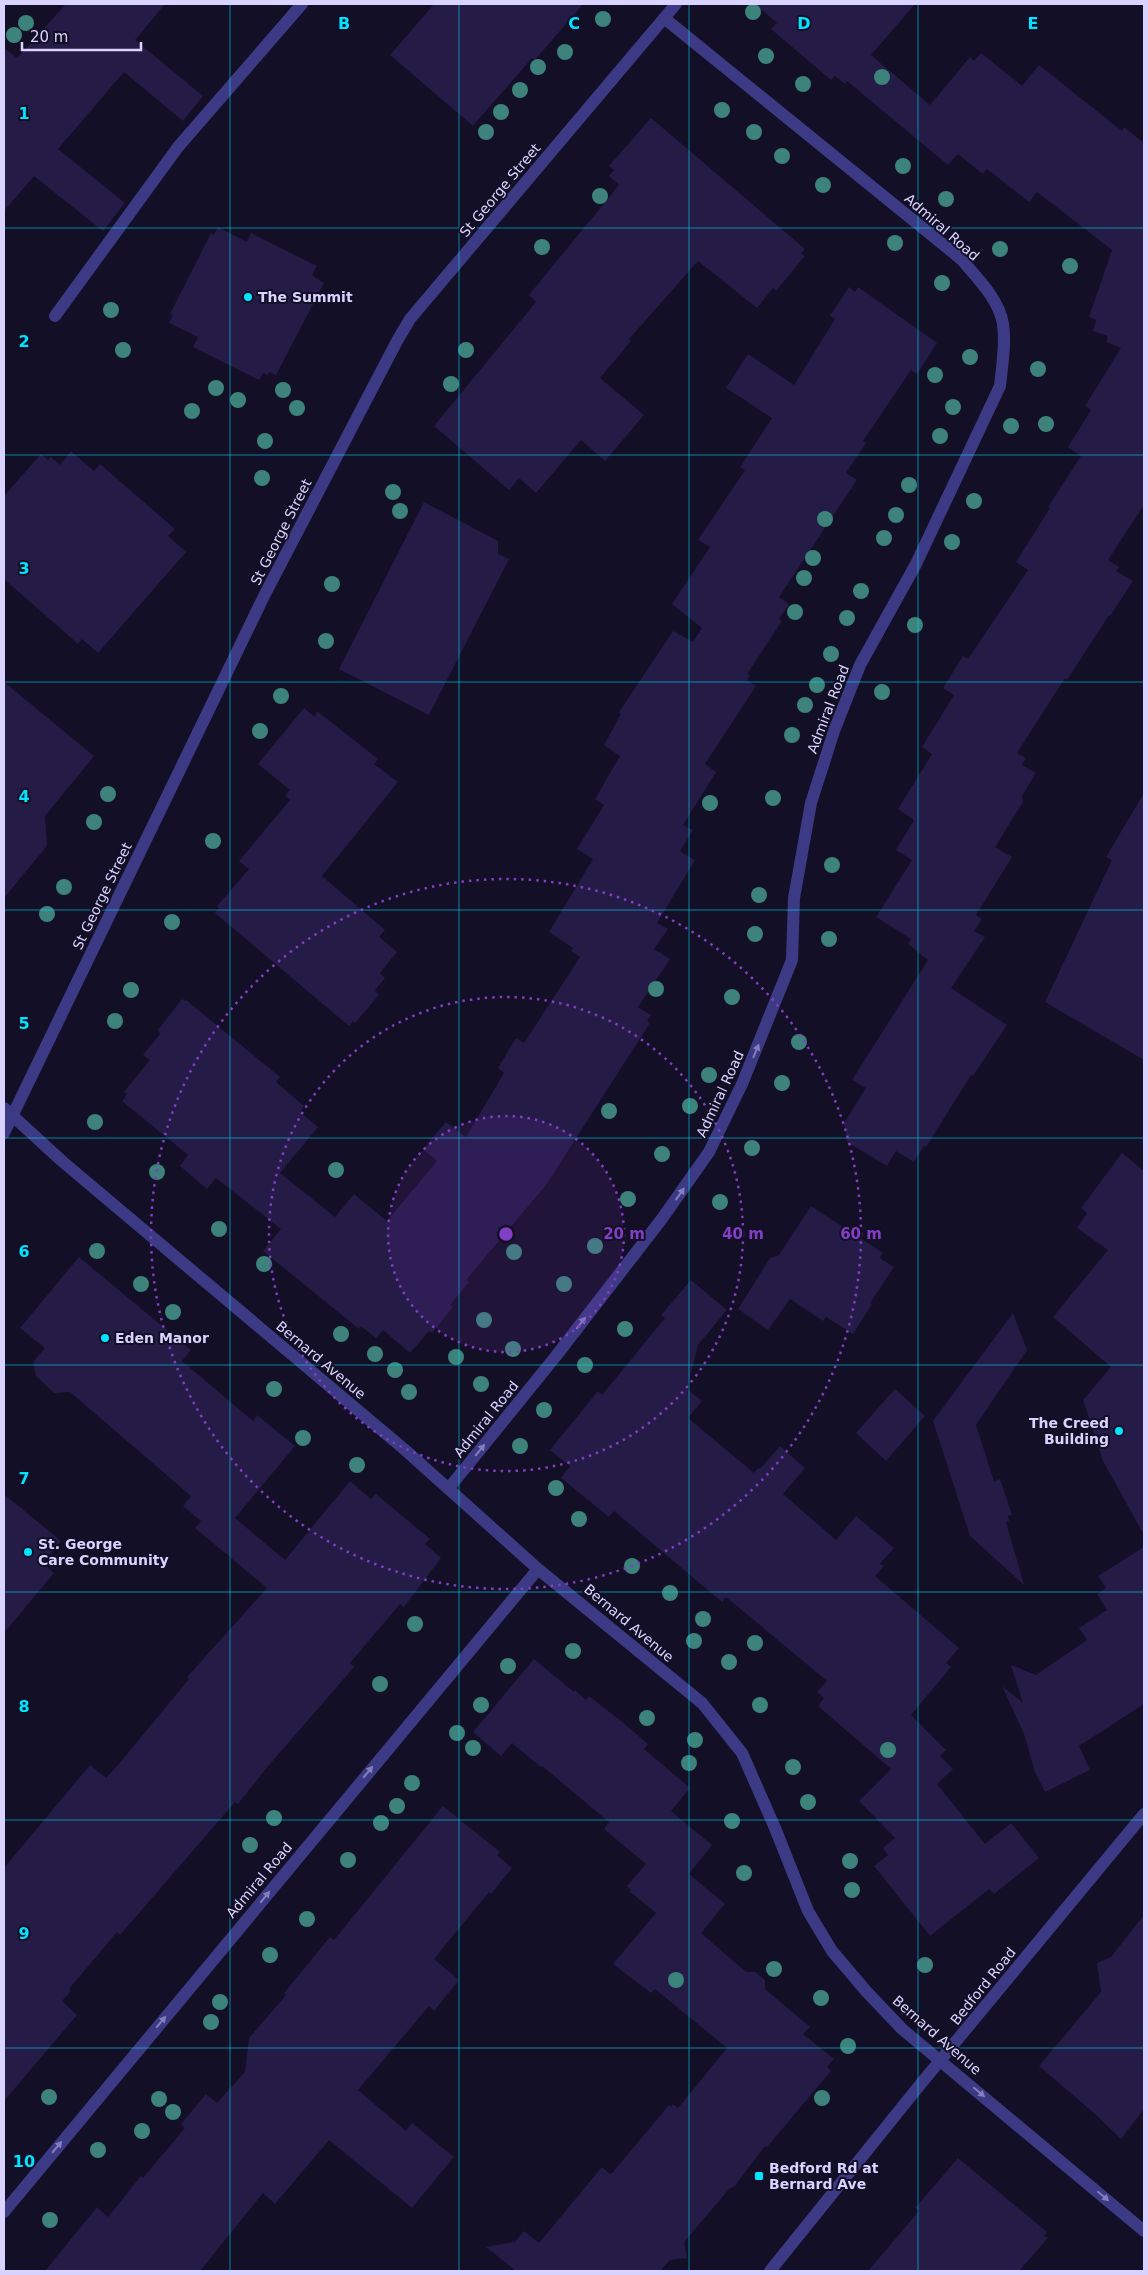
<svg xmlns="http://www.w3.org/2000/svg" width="1148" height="2275" viewBox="0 0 1148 2275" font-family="'DejaVu Sans',sans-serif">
<rect width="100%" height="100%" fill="#130f26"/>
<path fill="#241b47" d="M 66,4 L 165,4 L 135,40 L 203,96 L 183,121 L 124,72 L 58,149 L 125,203 L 103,231 L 34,176 L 4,211 L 4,48 L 17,58 Z
M 434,4 L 583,4 L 535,60 L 532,58 L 473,126 L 390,55 Z
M 755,4 L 915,4 L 871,55 L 930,105 L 970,57 L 974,61 L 981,53 L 1022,86 L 1039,65 L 1122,131 L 1124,127 L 1144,143 L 1144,505 L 1108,560 L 1119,567 L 1116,571 L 1133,581 L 1110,616 L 1109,615 L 1067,680 L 1065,678 L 1017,753 L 1026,758 L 1022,765 L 1036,773 L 1022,796 L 1023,802 L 995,847 L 1012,857 L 976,915 L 982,919 L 974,931 L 985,937 L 951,988 L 1007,1025 L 973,1076 L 971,1075 L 926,1147 L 924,1146 L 914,1162 L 896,1151 L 887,1166 L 847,1142 L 844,1123 L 866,1088 L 852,1080 L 928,960 L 908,944 L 911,939 L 876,917 L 912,860 L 896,850 L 914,820 L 898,809 L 932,754 L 922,747 L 954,695 L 943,688 L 963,656 L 968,659 L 1028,570 L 1016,562 L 1050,508 L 1048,507 L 1081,456 L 1068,447 L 1091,410 L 1085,406 L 1121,348 L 1106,342 L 1108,336 L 1093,331 L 1096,320 L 1089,317 L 1112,250 L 1037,192 L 1029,202 L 987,169 L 983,174 L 958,154 L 948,165 L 847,81 L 845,84 L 835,76 L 831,80 L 771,29 L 777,23 Z
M 651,118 L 805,249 L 801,253 L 805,256 L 776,291 L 773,288 L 757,308 L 698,261 L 629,339 L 631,341 L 600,378 L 644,415 L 605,461 L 581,440 L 536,493 L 519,478 L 509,490 L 434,426 L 536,302 L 529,295 L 619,185 L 609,176 L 614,170 L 609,166 Z
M 218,227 L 247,242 L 251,233 L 317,266 L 312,275 L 324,283 L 276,375 L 269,372 L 268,375 L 263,373 L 259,380 L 193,347 L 198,337 L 169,323 L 173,315 L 170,314 L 211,233 L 214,235 Z
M 849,287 L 855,292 L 858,287 L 937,343 L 917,374 L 911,370 L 863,441 L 866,443 L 846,473 L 857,480 L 779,597 L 789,604 L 779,619 L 782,621 L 747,674 L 750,675 L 747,680 L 756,686 L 705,764 L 716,772 L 683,825 L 693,830 L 680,851 L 695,860 L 657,923 L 668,929 L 654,949 L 670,959 L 638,1007 L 651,1015 L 647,1021 L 650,1023 L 546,1185 L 466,1280 L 469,1282 L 450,1305 L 453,1307 L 432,1333 L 429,1331 L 410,1353 L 383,1330 L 376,1338 L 361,1326 L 359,1329 L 263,1251 L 281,1229 L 216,1178 L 207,1189 L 180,1166 L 188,1155 L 122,1101 L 127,1094 L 124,1092 L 150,1060 L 143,1055 L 160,1034 L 158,1030 L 182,999 L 185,1001 L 186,1000 L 280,1077 L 276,1082 L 304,1106 L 300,1112 L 318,1127 L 280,1173 L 335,1217 L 354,1194 L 387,1221 L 437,1161 L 423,1149 L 446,1122 L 466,1137 L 504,1073 L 498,1068 L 516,1038 L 524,1043 L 580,957 L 571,951 L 573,948 L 549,932 L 593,859 L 577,849 L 604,805 L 595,799 L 620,756 L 604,745 L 621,714 L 619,712 L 673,631 L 693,642 L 702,628 L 672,604 L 710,547 L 698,540 L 745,470 L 740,467 L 772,418 L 726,388 L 748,354 L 794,385 L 835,319 L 830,316 Z
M 71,451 L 94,471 L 100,464 L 175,529 L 168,536 L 186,552 L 98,653 L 82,639 L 78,644 L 4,579 L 4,496 L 41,454 L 48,460 L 51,457 L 60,465 Z
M 424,502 L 498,541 L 498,554 L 509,559 L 429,715 L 339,669 Z
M 4,682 L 94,756 L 45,816 L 47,846 L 4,898 Z
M 304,708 L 315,717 L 317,711 L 378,759 L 374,764 L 398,782 L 322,876 L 385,930 L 379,937 L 397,952 L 380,973 L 385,978 L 375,990 L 379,995 L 355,1023 L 353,1021 L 349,1026 L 215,913 L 219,908 L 217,906 L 249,869 L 239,861 L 290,800 L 285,796 L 290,790 L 258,764 Z
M 1144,793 L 1144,1060 L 1045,1002 L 1112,860 L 1106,857 Z
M 1122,1153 L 1144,1171 L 1144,1535 L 1103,1461 L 1083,1400 L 1111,1367 L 1053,1317 L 1108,1250 L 1077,1228 L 1087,1213 L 1081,1208 Z
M 811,1206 L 883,1253 L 880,1258 L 894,1267 L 870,1303 L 872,1304 L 853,1334 L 826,1317 L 823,1321 L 790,1299 L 768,1330 L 738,1309 L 770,1258 L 779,1255 Z
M 79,1257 L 191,1350 L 182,1361 L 253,1421 L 257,1415 L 295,1446 L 235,1518 L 285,1560 L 350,1481 L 371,1499 L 376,1494 L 430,1539 L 425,1544 L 441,1558 L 404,1607 L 400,1604 L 350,1663 L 354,1667 L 264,1771 L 238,1804 L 235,1802 L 120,1935 L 117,1932 L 69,1989 L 71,1991 L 62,2001 L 77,2015 L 4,2101 L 4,1868 L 90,1765 L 106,1778 L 118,1765 L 189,1679 L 187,1677 L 267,1588 L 195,1528 L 201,1521 L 183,1506 L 191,1496 L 70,1392 L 54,1393 L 36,1376 L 33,1362 L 45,1348 L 20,1328 Z
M 691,1280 L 727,1310 L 698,1345 L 687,1389 L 702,1401 L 688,1418 L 754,1473 L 758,1468 L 760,1469 L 780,1446 L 805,1468 L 783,1494 L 836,1540 L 856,1516 L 894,1548 L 880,1564 L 884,1566 L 875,1576 L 959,1648 L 946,1663 L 951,1667 L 911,1715 L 946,1750 L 940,1756 L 953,1769 L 937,1784 L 985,1844 L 1011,1823 L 1039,1858 L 994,1894 L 989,1889 L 930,1936 L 874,1866 L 888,1855 L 883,1848 L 895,1838 L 859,1801 L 891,1769 L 818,1706 L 824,1698 L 817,1692 L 827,1681 L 726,1597 L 722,1602 L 614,1511 L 609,1517 L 561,1478 L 570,1466 L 550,1450 L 598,1391 L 602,1395 L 665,1318 L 661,1315 Z
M 1013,1313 L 1027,1350 L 976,1425 L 994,1481 L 1000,1479 L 1012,1515 L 1008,1516 L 1009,1521 L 1006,1522 L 1024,1585 L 970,1536 L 933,1421 Z
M 895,1389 L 925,1416 L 886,1461 L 856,1433 Z
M 4,1494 L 61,1541 L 43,1563 L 54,1573 L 4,1633 Z
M 1144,1547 L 1144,1704 L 1079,1746 L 1090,1770 L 1045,1792 L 1035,1772 L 1024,1734 L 1002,1686 L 1023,1703 L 1011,1665 L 1036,1675 L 1087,1640 L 1079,1628 L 1107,1610 L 1097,1594 L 1106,1588 L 1098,1576 Z
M 534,1659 L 574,1692 L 575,1690 L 586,1700 L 589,1696 L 621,1721 L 648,1744 L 644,1749 L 690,1788 L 671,1811 L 712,1845 L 689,1874 L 725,1904 L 701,1933 L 746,1972 L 755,1972 L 765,1980 L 765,1989 L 810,2027 L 803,2034 L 834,2059 L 827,2067 L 831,2071 L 767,2147 L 765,2146 L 734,2187 L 730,2188 L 684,2242 L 687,2258 L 670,2260 L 660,2271 L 516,2271 L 486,2247 L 515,2242 L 524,2231 L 539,2243 L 602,2167 L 610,2174 L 613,2172 L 669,2105 L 671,2107 L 673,2104 L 678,2108 L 727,2048 L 655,1989 L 651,1993 L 613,1964 L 656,1913 L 629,1891 L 631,1890 L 627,1886 L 646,1864 L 604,1829 L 609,1822 L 542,1766 L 541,1767 L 512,1743 L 501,1756 L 473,1732 Z
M 443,1806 L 500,1852 L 497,1855 L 512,1868 L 491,1894 L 489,1892 L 434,1959 L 459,1980 L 434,2011 L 429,2006 L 358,2090 L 406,2131 L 412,2123 L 454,2157 L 412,2208 L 329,2140 L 275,2204 L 263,2193 L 200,2271 L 45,2271 L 97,2207 L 108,2217 L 141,2176 L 143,2178 L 185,2128 L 181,2124 L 206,2094 L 217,2103 L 245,2072 L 249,2038 L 286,1995 L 284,1993 L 330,1937 L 334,1940 Z
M 1144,1915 L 1144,2109 L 1121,2139 L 1095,2114 L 1039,2066 L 1101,1992 L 1097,1963 L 1111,1957 Z
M 958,2158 L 1047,2232 L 1044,2236 L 1048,2238 L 1019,2271 L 868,2271 L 919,2211 L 915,2208 Z"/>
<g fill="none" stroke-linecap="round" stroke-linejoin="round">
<path stroke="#3d3a85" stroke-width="12" d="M 55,316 L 178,147 L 302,4"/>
<path stroke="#3d3a85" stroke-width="12" d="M 4,1108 L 63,1162 L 404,1449 L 538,1569 L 702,1703 L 742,1753 L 775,1828 L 808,1911 L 832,1951 L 866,1991 L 902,2029 L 1144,2231
M 4,1133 L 265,594 L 397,341 L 410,319 L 676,4
M 449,1488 L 556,1356 L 661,1220 L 709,1152 L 742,1084 L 792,960 L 794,898 L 811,803 L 834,731 L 860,665 L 916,564 L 1000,386 C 1002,366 1006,344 1003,324 C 999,299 977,278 961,259 L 664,18
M 4,2212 L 538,1569
M 770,2271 L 919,2086 L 1144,1814"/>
</g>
<g fill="#3d827b">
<circle cx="753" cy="12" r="8"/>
<circle cx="603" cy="19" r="8"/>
<circle cx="26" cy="23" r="8"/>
<circle cx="14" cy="35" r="8"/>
<circle cx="565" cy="52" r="8"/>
<circle cx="766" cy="56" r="8"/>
<circle cx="538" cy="67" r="8"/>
<circle cx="882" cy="77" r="8"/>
<circle cx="803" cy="84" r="8"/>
<circle cx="520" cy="90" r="8"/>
<circle cx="722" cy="110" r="8"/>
<circle cx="501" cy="112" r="8"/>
<circle cx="486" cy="132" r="8"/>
<circle cx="754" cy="132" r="8"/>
<circle cx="782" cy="156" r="8"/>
<circle cx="903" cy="166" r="8"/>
<circle cx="823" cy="185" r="8"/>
<circle cx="600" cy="196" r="8"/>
<circle cx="946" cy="199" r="8"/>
<circle cx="895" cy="243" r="8"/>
<circle cx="542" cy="247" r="8"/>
<circle cx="1000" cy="249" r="8"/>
<circle cx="1070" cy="266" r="8"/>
<circle cx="942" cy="283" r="8"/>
<circle cx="111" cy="310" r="8"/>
<circle cx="123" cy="350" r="8"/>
<circle cx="466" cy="350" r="8"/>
<circle cx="970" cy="357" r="8"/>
<circle cx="1038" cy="369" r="8"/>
<circle cx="935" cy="375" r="8"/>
<circle cx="451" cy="384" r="8"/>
<circle cx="216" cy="388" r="8"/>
<circle cx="283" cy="390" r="8"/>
<circle cx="238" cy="400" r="8"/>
<circle cx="953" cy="407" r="8"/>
<circle cx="297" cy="408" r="8"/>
<circle cx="192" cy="411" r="8"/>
<circle cx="1046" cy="424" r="8"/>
<circle cx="1011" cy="426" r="8"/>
<circle cx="940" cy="436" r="8"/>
<circle cx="265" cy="441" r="8"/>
<circle cx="262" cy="478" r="8"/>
<circle cx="909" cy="485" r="8"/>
<circle cx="393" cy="492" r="8"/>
<circle cx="974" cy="501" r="8"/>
<circle cx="400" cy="511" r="8"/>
<circle cx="896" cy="515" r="8"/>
<circle cx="825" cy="519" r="8"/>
<circle cx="884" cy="538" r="8"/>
<circle cx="952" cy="542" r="8"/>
<circle cx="813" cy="558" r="8"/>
<circle cx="804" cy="578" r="8"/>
<circle cx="332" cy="584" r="8"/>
<circle cx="861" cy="591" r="8"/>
<circle cx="795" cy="612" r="8"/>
<circle cx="847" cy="618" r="8"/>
<circle cx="915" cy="625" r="8"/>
<circle cx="326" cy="641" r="8"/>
<circle cx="831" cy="654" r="8"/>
<circle cx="817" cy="685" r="8"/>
<circle cx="882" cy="692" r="8"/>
<circle cx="281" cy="696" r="8"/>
<circle cx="805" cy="705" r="8"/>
<circle cx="260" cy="731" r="8"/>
<circle cx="792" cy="735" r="8"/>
<circle cx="108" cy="794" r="8"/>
<circle cx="773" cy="798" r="8"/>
<circle cx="710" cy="803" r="8"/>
<circle cx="94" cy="822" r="8"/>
<circle cx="213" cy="841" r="8"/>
<circle cx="832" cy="865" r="8"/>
<circle cx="64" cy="887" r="8"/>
<circle cx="759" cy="895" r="8"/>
<circle cx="47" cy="914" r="8"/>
<circle cx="172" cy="922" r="8"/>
<circle cx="755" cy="934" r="8"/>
<circle cx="829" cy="939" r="8"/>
<circle cx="656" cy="989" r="8"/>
<circle cx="131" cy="990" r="8"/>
<circle cx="732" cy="997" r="8"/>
<circle cx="115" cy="1021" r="8"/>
<circle cx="799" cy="1042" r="8"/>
<circle cx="709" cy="1075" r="8"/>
<circle cx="782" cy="1083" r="8"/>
<circle cx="690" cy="1106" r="8"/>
<circle cx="609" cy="1111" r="8"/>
<circle cx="95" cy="1122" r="8"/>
<circle cx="752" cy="1148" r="8"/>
<circle cx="662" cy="1154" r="8"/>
<circle cx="336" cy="1170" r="8"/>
<circle cx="157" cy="1172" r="8"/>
<circle cx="628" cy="1199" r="8"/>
<circle cx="720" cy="1202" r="8"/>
<circle cx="219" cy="1229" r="8"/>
<circle cx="595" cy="1246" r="8"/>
<circle cx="97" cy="1251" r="8"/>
<circle cx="514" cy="1252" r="8"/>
<circle cx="264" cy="1264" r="8"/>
<circle cx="141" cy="1284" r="8"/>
<circle cx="564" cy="1284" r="8"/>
<circle cx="173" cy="1312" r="8"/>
<circle cx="484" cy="1320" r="8"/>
<circle cx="625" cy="1329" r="8"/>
<circle cx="341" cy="1334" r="8"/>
<circle cx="513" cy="1349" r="8"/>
<circle cx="375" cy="1354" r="8"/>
<circle cx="456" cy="1357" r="8"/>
<circle cx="585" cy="1365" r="8"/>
<circle cx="395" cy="1370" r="8"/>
<circle cx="481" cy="1384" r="8"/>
<circle cx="274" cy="1389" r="8"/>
<circle cx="409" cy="1392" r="8"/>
<circle cx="544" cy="1410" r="8"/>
<circle cx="303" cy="1438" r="8"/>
<circle cx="520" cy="1446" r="8"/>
<circle cx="357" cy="1465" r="8"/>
<circle cx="556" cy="1488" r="8"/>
<circle cx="579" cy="1519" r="8"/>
<circle cx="632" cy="1566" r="8"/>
<circle cx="670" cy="1593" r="8"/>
<circle cx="703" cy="1619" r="8"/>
<circle cx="415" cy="1624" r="8"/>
<circle cx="694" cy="1641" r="8"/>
<circle cx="755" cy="1643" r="8"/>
<circle cx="573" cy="1651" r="8"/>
<circle cx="729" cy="1662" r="8"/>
<circle cx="508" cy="1666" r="8"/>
<circle cx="380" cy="1684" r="8"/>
<circle cx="481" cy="1705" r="8"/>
<circle cx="760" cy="1705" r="8"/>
<circle cx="647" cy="1718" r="8"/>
<circle cx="457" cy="1733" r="8"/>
<circle cx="695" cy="1740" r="8"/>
<circle cx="473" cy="1748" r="8"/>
<circle cx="888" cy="1750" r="8"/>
<circle cx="689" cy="1763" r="8"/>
<circle cx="793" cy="1767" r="8"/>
<circle cx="412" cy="1783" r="8"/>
<circle cx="808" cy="1802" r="8"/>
<circle cx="397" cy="1806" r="8"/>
<circle cx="274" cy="1818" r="8"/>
<circle cx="732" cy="1821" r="8"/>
<circle cx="381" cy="1823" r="8"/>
<circle cx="250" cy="1845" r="8"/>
<circle cx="348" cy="1860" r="8"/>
<circle cx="850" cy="1861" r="8"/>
<circle cx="744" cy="1873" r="8"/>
<circle cx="852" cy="1890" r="8"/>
<circle cx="307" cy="1919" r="8"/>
<circle cx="270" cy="1955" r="8"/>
<circle cx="925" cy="1965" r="8"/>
<circle cx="774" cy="1969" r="8"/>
<circle cx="676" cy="1980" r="8"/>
<circle cx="821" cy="1998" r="8"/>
<circle cx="220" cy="2002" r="8"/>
<circle cx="211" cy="2022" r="8"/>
<circle cx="848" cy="2046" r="8"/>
<circle cx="49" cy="2097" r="8"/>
<circle cx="822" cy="2098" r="8"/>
<circle cx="159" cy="2099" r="8"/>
<circle cx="173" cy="2112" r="8"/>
<circle cx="142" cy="2131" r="8"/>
<circle cx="98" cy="2150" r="8"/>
<circle cx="50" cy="2220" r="8"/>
</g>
<defs><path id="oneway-solid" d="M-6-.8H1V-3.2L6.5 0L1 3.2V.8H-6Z" transform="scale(1.25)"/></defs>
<g fill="#837fbc">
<use href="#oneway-solid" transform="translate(756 1051) rotate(-67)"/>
<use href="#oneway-solid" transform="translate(680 1194) rotate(-55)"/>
<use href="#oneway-solid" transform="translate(581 1323) rotate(-52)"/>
<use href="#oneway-solid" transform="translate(480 1450) rotate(-51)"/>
<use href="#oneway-solid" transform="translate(368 1772) rotate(-50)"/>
<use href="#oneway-solid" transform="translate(265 1897) rotate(-50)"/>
<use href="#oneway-solid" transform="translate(161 2022) rotate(-50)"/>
<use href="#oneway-solid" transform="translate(979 2092) rotate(40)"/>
<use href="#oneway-solid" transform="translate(57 2147) rotate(-50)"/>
<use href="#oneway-solid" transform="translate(1103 2196) rotate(40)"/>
</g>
<path fill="none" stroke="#00e5ff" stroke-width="1" stroke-opacity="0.55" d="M 230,4 L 230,2271M 459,4 L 459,2271M 689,4 L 689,2271M 918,4 L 918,2271M 4,228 L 1144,228M 4,455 L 1144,455M 4,682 L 1144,682M 4,910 L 1144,910M 4,1138 L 1144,1138M 4,1365 L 1144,1365M 4,1592 L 1144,1592M 4,1820 L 1144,1820M 4,2048 L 1144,2048"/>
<circle cx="506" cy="1234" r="118" fill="#843dc5" fill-opacity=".12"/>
<g fill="none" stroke="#843dc5" stroke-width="2.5" stroke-dasharray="2.5 5">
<circle cx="506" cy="1234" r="118"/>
<circle cx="506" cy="1234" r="237"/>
<circle cx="506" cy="1234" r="355"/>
</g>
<g fill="#00e5ff" stroke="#130f26" stroke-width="2">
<circle cx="248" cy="297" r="5"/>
<circle cx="105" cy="1338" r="5"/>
<circle cx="1119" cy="1431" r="5"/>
<circle cx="28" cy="1552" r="5"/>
<rect x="754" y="2171" width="10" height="10" rx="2.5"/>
</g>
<g text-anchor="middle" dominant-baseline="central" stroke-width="4" stroke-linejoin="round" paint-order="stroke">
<g font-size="14" fill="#d9d4ff" stroke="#130f26">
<text transform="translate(500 190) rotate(-50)">St George Street</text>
<text transform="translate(942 227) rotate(41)">Admiral Road</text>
<text transform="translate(281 532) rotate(-63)">St George Street</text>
<text transform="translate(828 709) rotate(-69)">Admiral Road</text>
<text transform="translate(102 896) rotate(-64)">St George Street</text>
<text transform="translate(720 1094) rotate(-65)">Admiral Road</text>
<text transform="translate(321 1360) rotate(40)">Bernard Avenue</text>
<text transform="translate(486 1419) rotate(-51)">Admiral Road</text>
<text transform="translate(629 1623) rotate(40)">Bernard Avenue</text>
<text transform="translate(259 1880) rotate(-50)">Admiral Road</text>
<text transform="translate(983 1986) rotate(-51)">Bedford Road</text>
<text transform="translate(937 2035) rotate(41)">Bernard Avenue</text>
</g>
<g font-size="14" font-weight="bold" fill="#d9d4ff" stroke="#130f26" text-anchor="start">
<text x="258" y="297">The Summit</text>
<text x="115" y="1338">Eden Manor</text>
<text x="1109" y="1423" text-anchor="end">The Creed<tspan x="1109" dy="16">Building</tspan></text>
<text x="38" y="1544">St. George<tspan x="38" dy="16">Care Community</tspan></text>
<text x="769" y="2168">Bedford Rd at<tspan x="769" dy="16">Bernard Ave</tspan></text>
</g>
</g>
<g font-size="16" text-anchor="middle" font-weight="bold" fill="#00e5ff" stroke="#130f26" stroke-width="4" stroke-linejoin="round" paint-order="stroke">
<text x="344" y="29">B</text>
<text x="574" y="29">C</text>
<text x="804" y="29">D</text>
<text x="1033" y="29">E</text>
<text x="24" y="119">1</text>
<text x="24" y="347">2</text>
<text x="24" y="574">3</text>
<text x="24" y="802">4</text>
<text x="24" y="1029">5</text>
<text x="24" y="1257">6</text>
<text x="24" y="1484">7</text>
<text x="24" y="1712">8</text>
<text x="24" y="1939">9</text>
<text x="24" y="2167">10</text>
</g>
<circle cx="506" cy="1234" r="8" fill="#843dc5" stroke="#130f26" stroke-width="2.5"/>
<g font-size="15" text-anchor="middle" font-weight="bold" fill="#843dc5" stroke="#130f26" stroke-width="4" stroke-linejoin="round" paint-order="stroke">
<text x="624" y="1239">20 m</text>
<text x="743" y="1239">40 m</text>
<text x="861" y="1239">60 m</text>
</g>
<rect width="1148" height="2275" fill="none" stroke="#d9d4ff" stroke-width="10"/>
<path d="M22 42v8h119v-8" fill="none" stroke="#d9d4ff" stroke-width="2.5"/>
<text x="30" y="42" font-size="15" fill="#d9d4ff" stroke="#130f26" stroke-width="4" paint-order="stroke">20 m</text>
</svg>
